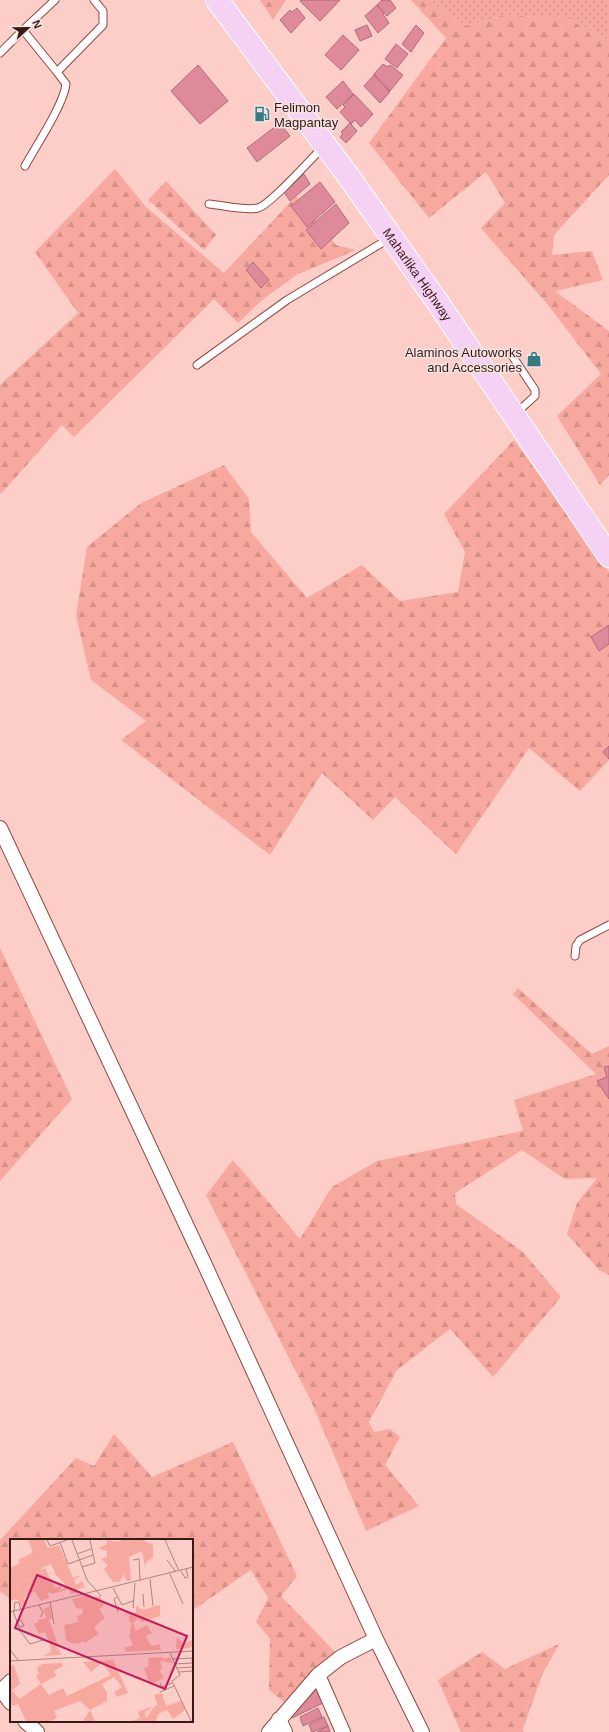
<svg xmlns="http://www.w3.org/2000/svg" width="609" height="1732" viewBox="0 0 609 1732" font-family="Arial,sans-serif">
<defs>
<pattern id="grass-dots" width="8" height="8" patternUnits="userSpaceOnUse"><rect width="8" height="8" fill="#f8a99f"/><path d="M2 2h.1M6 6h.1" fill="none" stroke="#d59188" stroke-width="1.8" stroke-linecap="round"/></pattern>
<pattern id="forest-firs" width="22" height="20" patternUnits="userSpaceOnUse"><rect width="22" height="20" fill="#f8a99f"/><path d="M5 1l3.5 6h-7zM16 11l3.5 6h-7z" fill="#d59188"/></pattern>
</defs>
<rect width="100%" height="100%" fill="#fdcdc7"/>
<path fill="url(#grass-dots)" d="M 429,0 L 609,0 L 609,40 L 569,19 L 504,15 L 466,26 Z"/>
<path fill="url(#forest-firs)" d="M 260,0 L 286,0 L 273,20 Z
M 411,0 L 429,0 L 466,26 L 504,15 L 569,19 L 609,40 L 609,175 L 554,235 L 552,255 L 592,251 L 603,280 L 555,291 L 609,331 L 609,475 L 600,485 L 557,416 L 601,374 L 548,305 L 481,228 L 505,203 L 486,172 L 429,218 L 369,143 L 446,38 Z
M 115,169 L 146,207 L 224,273 L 296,196 L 336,245 L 356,250 L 296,275 L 261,301 L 238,323 L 214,299 L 74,437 L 62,425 L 1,494 L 0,492 L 0,385 L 78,313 L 35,252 Z
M 166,181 L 216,235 L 204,250 L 148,200 Z
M 514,440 L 609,572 L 609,631 L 603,637 L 609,644 L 609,760 L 580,791 L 529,748 L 456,854 L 395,797 L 373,820 L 322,773 L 270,855 L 121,740 L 146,721 L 91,680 L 76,616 L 87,547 L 141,503 L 224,465 L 249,499 L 251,532 L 307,598 L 362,565 L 400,601 L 458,592 L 465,552 L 444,514 Z
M 0,948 L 72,1099 L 0,1181 Z
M 518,988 L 592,1054 L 609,1046 L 609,1275 L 599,1270 L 567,1234 L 577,1203 L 597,1178 L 565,1179 L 522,1150 L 455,1193 L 456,1204 L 523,1252 L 561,1297 L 493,1377 L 450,1329 L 397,1370 L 369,1422 L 374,1432 L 390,1429 L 400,1437 L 385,1465 L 419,1506 L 366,1531 L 311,1401 L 206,1195 L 233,1160 L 300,1239 L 332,1187 L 377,1161 L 523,1131 L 514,1100 L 596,1074 L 513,994 Z
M 114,1434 L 152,1477 L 233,1442 L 297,1576 L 281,1596 L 336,1653 L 290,1707 L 269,1690 L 270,1639 L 256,1622 L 268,1598 L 251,1570 L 193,1610 L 192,1609 L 192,1540 L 11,1540 L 11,1600 L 0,1591 L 0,1540 L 76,1458 L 94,1466 Z
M 559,1644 L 542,1675 L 523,1729 L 524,1732 L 461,1732 L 438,1680 L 482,1652 L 505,1669 Z"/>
<path fill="#de8a9a" stroke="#b36b7a" d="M 302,0 L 340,0 L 320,21 L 300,1 Z
M 382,0 L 390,0 L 396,8 L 387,16 L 377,5 Z
M 377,5 L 384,13 L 383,14 L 389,23 L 378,33 L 365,16 Z
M 297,8 L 305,18 L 291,33 L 280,20 L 290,10 L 292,12 Z
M 367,25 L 372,36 L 360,41 L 355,30 Z
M 416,25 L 424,33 L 411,52 L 402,44 Z
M 343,35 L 359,50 L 341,70 L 325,55 Z
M 396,44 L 408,54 L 397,68 L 385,59 Z
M 383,64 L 388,67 L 390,65 L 403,75 L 390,91 L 374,74 Z
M 198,65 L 228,101 L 200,124 L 171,91 Z
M 374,75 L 390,92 L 380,103 L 364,86 Z
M 343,81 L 353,94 L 337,109 L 326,97 Z
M 354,94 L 373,114 L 361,127 L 355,120 L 351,124 L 340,112 L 345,107 L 343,105 Z
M 280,123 L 290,136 L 257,162 L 247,148 Z
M 350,123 L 357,131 L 346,143 L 340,137 L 343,134 L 341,132 Z
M 304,174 L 310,184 L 290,201 L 284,192 Z
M 320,182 L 335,202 L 307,227 L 291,206 Z
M 336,204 L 349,223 L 321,249 L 306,230 Z
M 253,262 L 269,280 L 261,288 L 246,270 Z
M 609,625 L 609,644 L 599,651 L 591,637 Z
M 609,746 L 609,759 L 603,752 Z
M 609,1066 L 609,1099 L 597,1081 L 607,1077 L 604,1067 Z
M 318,1687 L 325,1702 L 292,1718 L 291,1716 Z
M 318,1708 L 322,1717 L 303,1726 L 300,1717 Z
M 324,1717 L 328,1726 L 312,1732 L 309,1725 Z
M 328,1726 L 330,1732 L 317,1732 Z"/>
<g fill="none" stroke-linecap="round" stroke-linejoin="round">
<g stroke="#8c4941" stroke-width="9">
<path id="service" d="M 23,30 L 57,72 L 103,25 L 103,11 L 94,0
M 0,53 L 23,30 L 55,0
M 25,166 C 36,146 64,104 66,84 L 57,72
M 209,204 C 222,205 245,211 258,208 C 270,205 312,158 323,147
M 513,357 L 535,390 L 535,396 L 515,414
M 197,365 L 287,300 L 390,238
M 575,956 L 576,946 L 580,940 L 609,925"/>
</g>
<g stroke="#8c4941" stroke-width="16">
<path id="minor" d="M 0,828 L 204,1263 L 376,1639 L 422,1732
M 318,1675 L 343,1732
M 11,1681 L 4,1688 L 5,1695 L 11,1703
M 279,1719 L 285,1732
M 25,1721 L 37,1732
M 269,1732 L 318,1675 L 341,1657 L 376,1639"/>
</g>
<g stroke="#fff" stroke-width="24">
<g id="primary">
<path id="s1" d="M 217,0 L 349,177 L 436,300 L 609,556"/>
</g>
</g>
<use href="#service" stroke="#fff" stroke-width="7"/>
<use href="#minor" stroke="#fff" stroke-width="14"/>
<use href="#primary" stroke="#f5d2f4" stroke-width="22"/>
</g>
<defs>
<g id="fuel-bare" transform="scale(1.2)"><path d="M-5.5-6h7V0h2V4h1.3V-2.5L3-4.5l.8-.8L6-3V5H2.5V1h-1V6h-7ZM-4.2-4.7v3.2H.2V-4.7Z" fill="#347b85" stroke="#f4e3e1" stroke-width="2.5" paint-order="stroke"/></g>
<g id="shop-bare" transform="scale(1.2)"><path d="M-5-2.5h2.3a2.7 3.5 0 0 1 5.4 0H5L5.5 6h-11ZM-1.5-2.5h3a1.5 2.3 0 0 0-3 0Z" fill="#347b85" stroke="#f4e3e1" stroke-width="2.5" paint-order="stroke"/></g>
</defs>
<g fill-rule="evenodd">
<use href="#fuel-bare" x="262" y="114"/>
<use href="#shop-bare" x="534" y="359"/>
</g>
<g text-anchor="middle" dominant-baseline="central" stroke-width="3" stroke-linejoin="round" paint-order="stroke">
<g font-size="13" fill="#371a17" stroke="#f4e3e1" text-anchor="start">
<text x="274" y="107">Felimon<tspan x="274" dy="15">Magpantay</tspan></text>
<text x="522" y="352" text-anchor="end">Alaminos Autoworks<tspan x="522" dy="15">and Accessories</tspan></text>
</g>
<g font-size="13" fill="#371a17" stroke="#f4e3e1">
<text stroke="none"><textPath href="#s1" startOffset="340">Maharlika Highway</textPath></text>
</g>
</g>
<g transform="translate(10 1539)">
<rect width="183" height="183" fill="#fdcdc7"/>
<path d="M 24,13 L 32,35 L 24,50 L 18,53 L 15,51 L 23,46 L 18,40 L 4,48 L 0,40 L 0,29 L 10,24 L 8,21 ZM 152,154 L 156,167 L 149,169 L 144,156 Z" fill="#f8a99f"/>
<path d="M 18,1 L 34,1 L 38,9 L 49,6 L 63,39 L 72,36 L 64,41 L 66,46 L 73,42 L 74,49 L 67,50 L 68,54 L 61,55 L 59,50 L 42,55 L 38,53 L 39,59 L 31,62 L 24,52 L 14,59 L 17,66 L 11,67 L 7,60 L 0,62 L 0,40 L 4,48 L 19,40 L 22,42 L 23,46 L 15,51 L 18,53 L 24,50 L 32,35 L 31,31 L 35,29 L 45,49 L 51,47 L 51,51 L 57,47 L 46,36 L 41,25 L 30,30 ZM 97,1 L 108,3 L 112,1 L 133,1 L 143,6 L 143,19 L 136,23 L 135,28 L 132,12 L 119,18 L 121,41 L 117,42 L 113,35 L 110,43 L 103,43 L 94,30 L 98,26 L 91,20 L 97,18 L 97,12 L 88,9 L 97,5 ZM 80,55 L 82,59 L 90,57 L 94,66 L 89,70 L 95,79 L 84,88 L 89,95 L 74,104 L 73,102 L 68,105 L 61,104 L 56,101 L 54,86 L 68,83 L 67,77 L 72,75 L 73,70 L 66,69 L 62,60 ZM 126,66 L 132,71 L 150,66 L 150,77 L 132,83 L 128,79 L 123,84 L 126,92 L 137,86 L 142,94 L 136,97 L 138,102 L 142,107 L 150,105 L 151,111 L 116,113 L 114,109 L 123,106 L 119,97 L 122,83 L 119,83 L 119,75 L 109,79 L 117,75 L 117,71 L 120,74 L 126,73 ZM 40,67 L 42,80 L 39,81 L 48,106 L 46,107 L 52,116 L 33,117 L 41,113 L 41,109 L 35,93 L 29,95 L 24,85 L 29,83 L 27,81 L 37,79 L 33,70 ZM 167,98 L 173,104 L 182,101 L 182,107 L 180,109 L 166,110 ZM 152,118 L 154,120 L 160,118 L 163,124 L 150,122 L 152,129 L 149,131 L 154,139 L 140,146 L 134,129 L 139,127 L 138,119 ZM 103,121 L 118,154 L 107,158 L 104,153 L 112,148 L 104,138 L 92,145 L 97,154 L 97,162 L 80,171 L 85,182 L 73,182 L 80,171 L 70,162 L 44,172 L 47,179 L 40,182 L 16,182 L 8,165 L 3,167 L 0,162 L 0,126 L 4,126 L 10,145 L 2,151 L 9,160 L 31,145 L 26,137 L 29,135 L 27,129 L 32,125 L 51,124 L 53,127 L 44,132 L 46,137 L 31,145 L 39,156 L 53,149 L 57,157 L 101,136 L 92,124 L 81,133 L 73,123 ZM 171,162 L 175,171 L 163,180 L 157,171 L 148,175 L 146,182 L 123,182 L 130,179 L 128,173 L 138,169 L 143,168 L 135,173 L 136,179 L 145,167 L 148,166 L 149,169 Z" fill="#f8a99f"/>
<path fill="none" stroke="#ae8581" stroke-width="1" d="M 37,1 L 40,7 L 57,1M 62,1 L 77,41 L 91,57M 155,1 L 169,32M 50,3 L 58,25 L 83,16M 67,15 L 81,10M 123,21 L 129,20 L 130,42M 157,21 L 166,33M 72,28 L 85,24 L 80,1M 171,32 L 175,39 L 178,38 L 176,30M 160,35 L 173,65M 140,40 L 143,67M 103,49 L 112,66 L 123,62M 133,55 L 134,68M 107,58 L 104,60 L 108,73M 40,63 L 44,85M 29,66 L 33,74 L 30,78M 123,69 L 125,44M 3,72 L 11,93 L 20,105 L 33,101M 4,72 L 5,63 L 9,64 L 11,71M 0,73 L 183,28M 6,82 L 11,81 L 14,87 L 9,88M 0,111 L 9,122M 160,114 L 170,136 L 162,142 L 181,182M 162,120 L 182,119 L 183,127M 0,122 L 183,112M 164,125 L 182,124M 167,129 L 183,128M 169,133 L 183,132M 150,144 L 152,148 L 162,144M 150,153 L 164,147"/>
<path fill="#c2185b" fill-opacity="0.15" stroke="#c2185b" stroke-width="2" d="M 27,36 L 177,97 L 155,150 L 5,89 Z"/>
<rect width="183" height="183" fill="none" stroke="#371a17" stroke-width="2"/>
</g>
<g transform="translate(28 28) rotate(68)" stroke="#f4e3e1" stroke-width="3" paint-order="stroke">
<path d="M0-3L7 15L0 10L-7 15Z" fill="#371a17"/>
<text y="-6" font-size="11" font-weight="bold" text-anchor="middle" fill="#371a17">N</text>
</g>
</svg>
